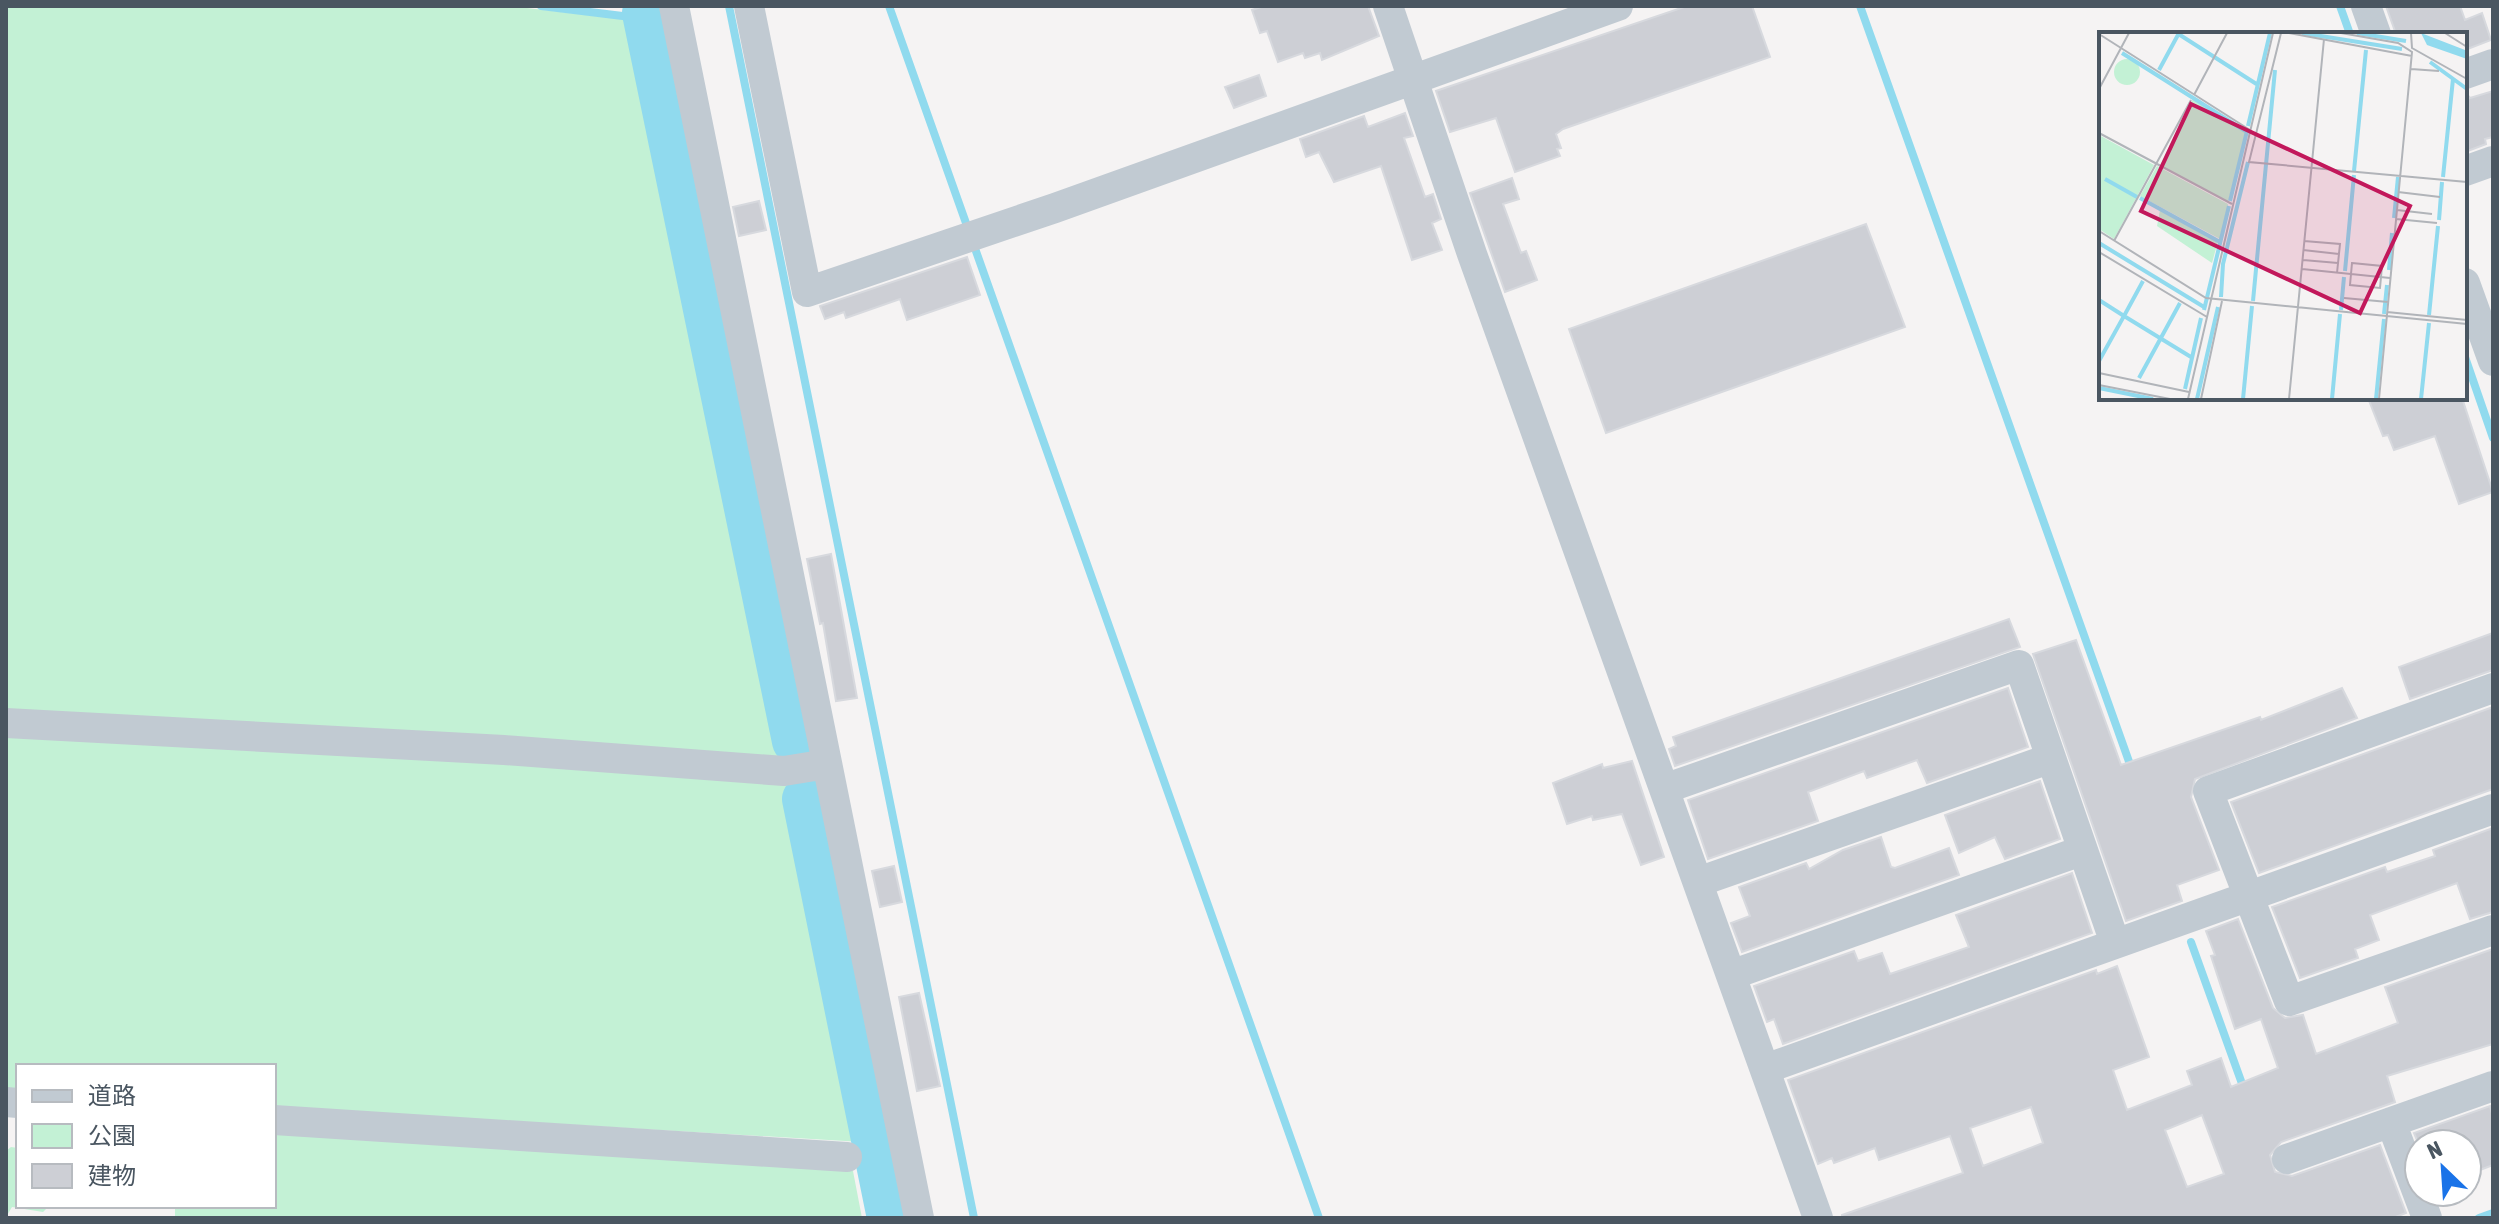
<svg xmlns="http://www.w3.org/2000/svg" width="2499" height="1224" viewBox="0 0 2499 1224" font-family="'Asap Condensed','Noto Sans JP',sans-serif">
<rect width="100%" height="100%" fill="#f5f3f3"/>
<path fill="#c3f1d5" d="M 6,6 L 510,6 L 637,21 L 784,761 L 6,712 Z
M 6,731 L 791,783 L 862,1142 L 274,1107 L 274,1066 L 18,1066 L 18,1092 L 6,1091 Z
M 274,1134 L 853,1171 L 862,1218 L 175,1218 L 175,1206 L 274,1206 Z
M 11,1147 L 18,1148 L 18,1206 L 49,1206 L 43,1212 L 12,1207 L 6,1217 L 6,1151 Z"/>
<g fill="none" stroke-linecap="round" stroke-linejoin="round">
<path stroke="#90daee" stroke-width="8" d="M 541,6 L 647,19
M 729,6 L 974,1218
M 889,6 L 1319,1218
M 1860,6 L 2132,770
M 2340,6 L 2350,34
M 2465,357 L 2493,438
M 2191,942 L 2245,1092
M 850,1163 L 880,1165
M 2479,1218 L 2493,1213"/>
<path stroke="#90daee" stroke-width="46" d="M 645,13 L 795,741
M 805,799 L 890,1218"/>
</g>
<path fill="#cdcfd5" stroke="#d7d9de" stroke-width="2" fill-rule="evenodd" d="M 1264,6 L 1368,6 L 1379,36 L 1322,60 L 1320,53 L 1305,58 L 1303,53 L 1278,62 L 1267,31 L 1260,33 L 1252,10 Z
M 1687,6 L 1752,6 L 1770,57 L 1563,129 L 1556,134 L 1561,148 L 1557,149 L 1560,156 L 1515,172 L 1496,118 L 1450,132 L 1436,91 Z
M 2386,6 L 2460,6 L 2465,20 L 2482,13 L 2491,40 L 2465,50 L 2465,34 L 2396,34 Z
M 1259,75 L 1266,96 L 1234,108 L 1225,87 Z
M 2493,91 L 2493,137 L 2485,139 L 2486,144 L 2465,152 L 2465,92 L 2470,98 Z
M 1405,113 L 1413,136 L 1404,138 L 1425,197 L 1433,194 L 1441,219 L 1432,223 L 1442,250 L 1412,260 L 1381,166 L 1334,182 L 1319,152 L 1306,157 L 1300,139 L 1364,116 L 1368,127 Z
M 1512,178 L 1519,199 L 1503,204 L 1521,253 L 1526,251 L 1537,280 L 1505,292 L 1470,193 Z
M 759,201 L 766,230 L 739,236 L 733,207 Z
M 1866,224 L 1905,327 L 1606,433 L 1569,329 Z
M 967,257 L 980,295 L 907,320 L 900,299 L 846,318 L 844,312 L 825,319 L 820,306 Z
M 2368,398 L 2462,398 L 2493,492 L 2459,504 L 2435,436 L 2394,450 L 2388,435 L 2383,436 Z
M 831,554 L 857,698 L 836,701 L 823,623 L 820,624 L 807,559 Z
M 2009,619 L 2020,647 L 1675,766 L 1669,749 L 1676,746 L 1673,737 Z
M 2493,633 L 2493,670 L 2410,699 L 2399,667 Z
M 2076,640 L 2121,765 L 2260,717 L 2261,720 L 2342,688 L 2357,718 L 2195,779 L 2191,797 L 2219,870 L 2177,885 L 2182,901 L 2126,921 L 2033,654 Z
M 2008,688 L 2028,747 L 1927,783 L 1917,760 L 1867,778 L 1864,771 L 1808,792 L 1818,821 L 1708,859 L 1688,800 Z
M 2493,707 L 2493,789 L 2259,873 L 2231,802 Z
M 1632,761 L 1664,857 L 1641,865 L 1622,814 L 1593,820 L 1592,816 L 1567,824 L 1553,783 L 1602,764 L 1603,768 Z
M 2040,781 L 2060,839 L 2005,859 L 1995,837 L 1959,853 L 1945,815 Z
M 2493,828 L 2493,912 L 2470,919 L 2457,883 L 2370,915 L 2379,940 L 2355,949 L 2358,958 L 2300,978 L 2272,907 L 2385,867 L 2387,872 L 2435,856 L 2433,850 Z
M 1881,837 L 1891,867 L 1895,868 L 1949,848 L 1959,875 L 1742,952 L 1731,923 L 1750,916 L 1739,887 L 1806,863 L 1809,869 L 1843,850 Z
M 894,866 L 902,902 L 880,907 L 872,871 Z
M 2072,873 L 2092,933 L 1783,1044 L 1774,1019 L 1767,1022 L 1754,986 L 1854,951 L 1858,961 L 1882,953 L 1890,974 L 1943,956 L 1969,947 L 1956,915 Z
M 2238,919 L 2273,1008 L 2285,1018 L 2303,1015 L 2316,1054 L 2398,1023 L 2385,987 L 2493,949 L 2493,1044 L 2387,1076 L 2395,1102 L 2281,1142 L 2270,1155 L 2275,1172 L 2292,1176 L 2380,1145 L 2406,1213 L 2393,1218 L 1842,1218 L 1842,1215 L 1963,1173 L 1950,1136 L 1879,1160 L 1875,1148 L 1834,1163 L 1832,1158 L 1818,1164 L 1788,1080 L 2096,970 L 2097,974 L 2117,966 L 2149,1057 L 2113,1070 L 2127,1110 L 2192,1085 L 2187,1071 L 2221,1058 L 2231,1087 L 2278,1068 L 2261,1019 L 2235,1029 L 2211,956 L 2215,955 L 2206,931 ZM 2031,1107 L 2043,1143 L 1983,1166 L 1970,1128 ZM 2202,1115 L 2224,1174 L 2187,1187 L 2165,1130 Z
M 919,993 L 940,1086 L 917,1091 L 899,997 Z
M 2490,1106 L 2493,1117 L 2493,1165 L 2467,1175 L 2467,1144 L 2419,1145 L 2414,1133 Z"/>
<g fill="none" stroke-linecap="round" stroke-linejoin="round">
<path stroke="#c1cad2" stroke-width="30" d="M 674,6 L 919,1218
M 749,6 L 807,292 L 1055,208 L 1618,6
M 1388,6 L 1472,254 L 1818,1218
M 2366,6 L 2376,34
M 2465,74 L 2493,64
M 2465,171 L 2493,161
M 2465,283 L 2493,361
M 2493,688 L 2208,791 L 2289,1001 L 2493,930
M 6,723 L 504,750 L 784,771 L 827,764
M 1664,789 L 2019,665 L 2115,943
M 1698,882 L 2049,759
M 1731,975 L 2081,851
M 1765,1069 L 2493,809
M 6,1102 L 18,1103
M 274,1120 L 847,1157
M 2391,1122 L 2427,1218
M 2287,1159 L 2493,1086"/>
</g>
<g transform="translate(2099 32)">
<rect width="368" height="368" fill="#f5f3f3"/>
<path d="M15 40a13 13 0 1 1 26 0a13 13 0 1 1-26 0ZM 94,67 L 147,99 L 129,170 L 61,133 ZM 0,103 L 55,133 L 15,207 L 0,197 ZM 58,134 L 129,172 L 121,207 L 41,164 ZM 61,178 L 119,209 L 113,231 L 58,194 Z" fill="#c3f1d5"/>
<path d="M 322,1 L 366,18 L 368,27 L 328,13 Z" fill="#90daee"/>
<path fill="none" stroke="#90daee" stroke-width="4" d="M 203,1 L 303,17M 258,1 L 307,9M 81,3 L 159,53M 23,21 L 148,100M 331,30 L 368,57M 60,38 L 80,1M 149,94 L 171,1M 255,139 L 267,18M 344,145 L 354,47M 6,147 L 38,165M 41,166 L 121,210M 131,169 L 148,99M 295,186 L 299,145M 340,188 L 343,150M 0,211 L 105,275M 290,238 L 293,201M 246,239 L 255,143M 44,249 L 25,284 L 92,325M 122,265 L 124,232 L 149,130M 0,268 L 25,284 L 0,329M 154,269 L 176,38M 105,278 L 130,174M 242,278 L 245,245M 285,282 L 288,253M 330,283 L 339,194M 40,346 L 81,271M 0,356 L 54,367M 86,357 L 102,286M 98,367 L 119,275M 144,367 L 153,274M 233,367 L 241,282M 277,367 L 285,287M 322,367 L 330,291"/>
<path fill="none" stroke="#b1b4b9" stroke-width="2" d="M 182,1 L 150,130 L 368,150M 190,1 L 313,24M 242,1 L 299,11 L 313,20 L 280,367M 312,1 L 313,16 L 368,47M 346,1 L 368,15M 0,2 L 151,98M 312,37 L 340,39M 0,57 L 30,1M 95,63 L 128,1M 0,101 L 133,172M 299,160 L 341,165M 298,178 L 333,182M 297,187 L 338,191M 0,199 L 107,266 L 368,292M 15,209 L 92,68M 205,209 L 241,212 L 238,241M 204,218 L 240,222M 0,220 L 108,285M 204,228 L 239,231M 253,231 L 283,234 L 281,256 L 251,253 ZM 203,237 L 291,246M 245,266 L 289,270M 288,280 L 368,288M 0,341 L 90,360M 0,353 L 71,367M 89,367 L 174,1M 102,367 L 123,269M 190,367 L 225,7"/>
<path fill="#c2185b" fill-opacity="0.15" stroke="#c2185b" stroke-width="4" d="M 92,72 L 311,174 L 261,281 L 42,179 Z"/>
<rect width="368" height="368" fill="none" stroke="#4a5661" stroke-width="4"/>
</g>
<rect width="2499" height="1224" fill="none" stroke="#4a5661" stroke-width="16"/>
<rect x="16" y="1064" width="260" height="144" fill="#ffffff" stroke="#b7bbc0" stroke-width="2"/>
<rect x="32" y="1090" width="40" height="12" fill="#c1cad2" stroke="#b7bbc0" stroke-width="2"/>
<text x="88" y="1104" font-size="24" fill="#4a5661">道路</text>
<rect x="32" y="1124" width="40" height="24" fill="#c3f1d5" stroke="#b7bbc0" stroke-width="2"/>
<text x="88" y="1144" font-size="24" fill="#4a5661">公園</text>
<rect x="32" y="1164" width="40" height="24" fill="#cdcfd5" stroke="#b7bbc0" stroke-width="2"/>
<text x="88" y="1184" font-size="24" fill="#4a5661">建物</text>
<g transform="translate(2443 1168) rotate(335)"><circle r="38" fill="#ffffff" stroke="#b7bbc0" stroke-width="2"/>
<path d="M0-6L14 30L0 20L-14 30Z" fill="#1a73e8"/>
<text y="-12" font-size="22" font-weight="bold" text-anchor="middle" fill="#4a5661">N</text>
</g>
</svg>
